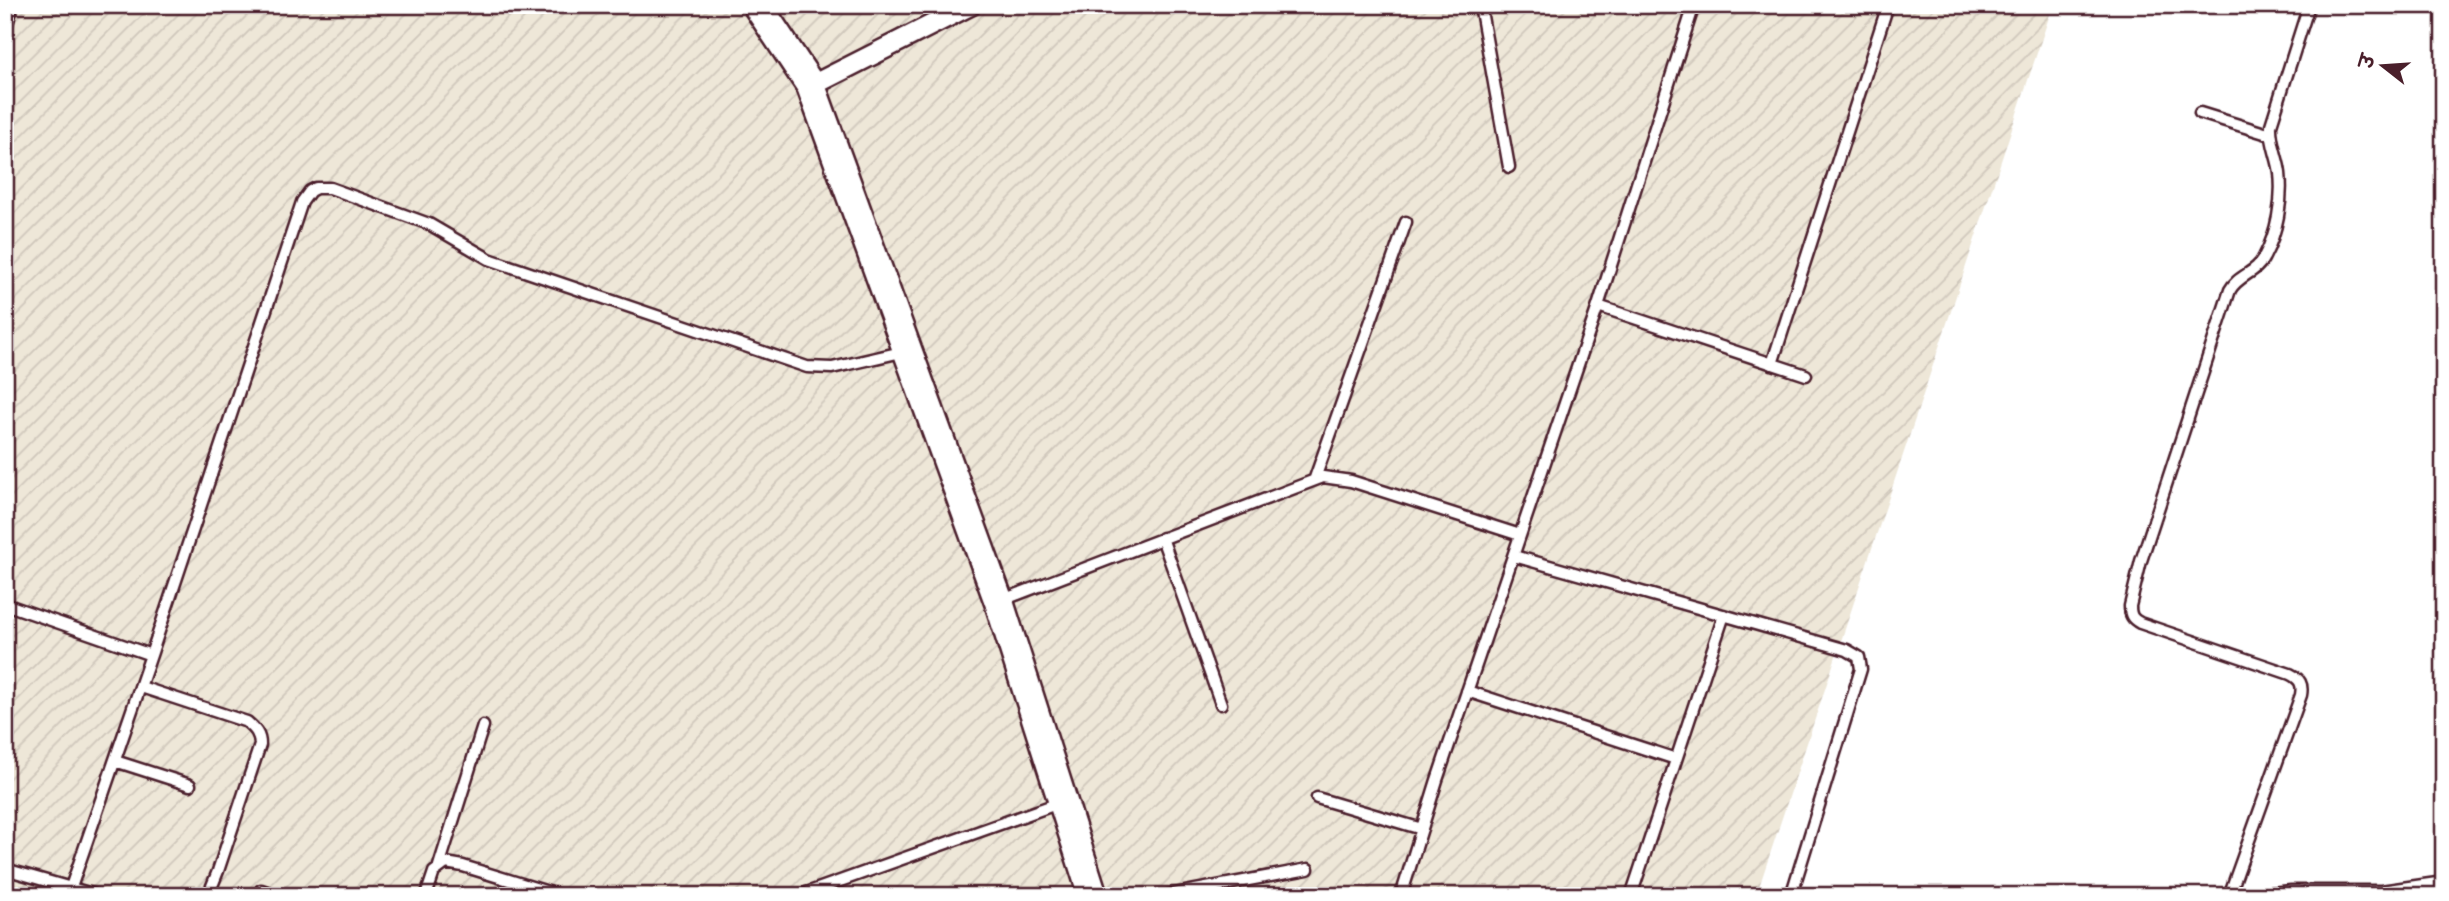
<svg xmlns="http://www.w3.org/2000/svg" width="2449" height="901" viewBox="0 0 2449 901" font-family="'Architects Daughter','Playpen Sans Deva',sans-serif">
<defs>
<pattern id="industrial-furrows" width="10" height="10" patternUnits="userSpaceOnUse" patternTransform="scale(1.75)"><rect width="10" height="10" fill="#eee7d8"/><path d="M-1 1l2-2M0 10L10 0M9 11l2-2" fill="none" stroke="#cec6ba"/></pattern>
</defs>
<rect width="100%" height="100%" fill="#fff"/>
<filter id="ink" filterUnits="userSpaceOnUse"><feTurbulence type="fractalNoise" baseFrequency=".0143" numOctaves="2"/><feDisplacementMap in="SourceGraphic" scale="14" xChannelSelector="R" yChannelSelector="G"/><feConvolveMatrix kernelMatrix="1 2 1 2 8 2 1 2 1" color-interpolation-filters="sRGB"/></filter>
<g filter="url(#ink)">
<path fill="url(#industrial-furrows)" d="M 5,5 L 2053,5 L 1756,896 L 5,896 Z"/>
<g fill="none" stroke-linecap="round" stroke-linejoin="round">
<g stroke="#4a1f2b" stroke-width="15">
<path id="lane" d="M 1480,5 L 1509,167
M 5,30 L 13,5
M 2200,113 L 2271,135
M 1598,306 L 1806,375
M 1772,364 L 1888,5
M 1315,478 L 1406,222
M 1162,538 L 1221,704
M 1514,556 L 1847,650 L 1859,657 L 1861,669 L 1791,896
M 1000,601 L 1323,477 L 1351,481 L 1520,535
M 5,604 L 151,655
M 141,687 L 247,722 C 255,729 260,734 260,745 L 218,871 L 208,896
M 1467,691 L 1676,759
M 115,761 L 190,785
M 1317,798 L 1422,829
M 439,866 L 483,726
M 5,869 L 99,896
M 261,890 L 280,896
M 68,896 L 151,655 L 302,202 L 310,191 L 316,188 L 330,188 L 429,224 L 489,259 L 807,367 L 832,368 L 906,351
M 426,896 L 434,872 L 446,863 L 463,866 L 561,896
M 798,896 L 1059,803
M 1163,896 L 1308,869
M 1401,896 L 1437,780 L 1598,306 L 1694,5
M 1631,896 L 1724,615
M 2229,896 L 2301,695 C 2303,684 2300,679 2290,674 L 2140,623 C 2132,619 2130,615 2130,606 L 2141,561 L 2230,290 C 2238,275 2257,273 2264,257 C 2277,233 2283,200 2280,173 C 2278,157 2270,142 2271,125 L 2309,5
M 2242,896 L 2291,891 L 2381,891 L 2444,882"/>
</g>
<g stroke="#4a1f2b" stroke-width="24">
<path id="street" d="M 811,86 L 971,5"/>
</g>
<g stroke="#4a1f2b" stroke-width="33">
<path id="secondary" d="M 757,5 L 811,86 L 999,602 L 1093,896"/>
</g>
<use href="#lane" stroke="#fff" stroke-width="10"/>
<use href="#street" stroke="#fff" stroke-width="19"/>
<use href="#secondary" stroke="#fff" stroke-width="28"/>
</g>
</g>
<rect width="2449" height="901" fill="none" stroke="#fff" stroke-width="28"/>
<rect x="14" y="14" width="2421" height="873" fill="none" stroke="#4a1f2b" stroke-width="2.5" filter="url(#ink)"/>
<g transform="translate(2383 66) rotate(287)" stroke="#ffffff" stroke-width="5" paint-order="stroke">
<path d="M0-5L12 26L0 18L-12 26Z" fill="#4a1f2b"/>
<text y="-10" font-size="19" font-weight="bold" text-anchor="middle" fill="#4a1f2b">उ</text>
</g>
</svg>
